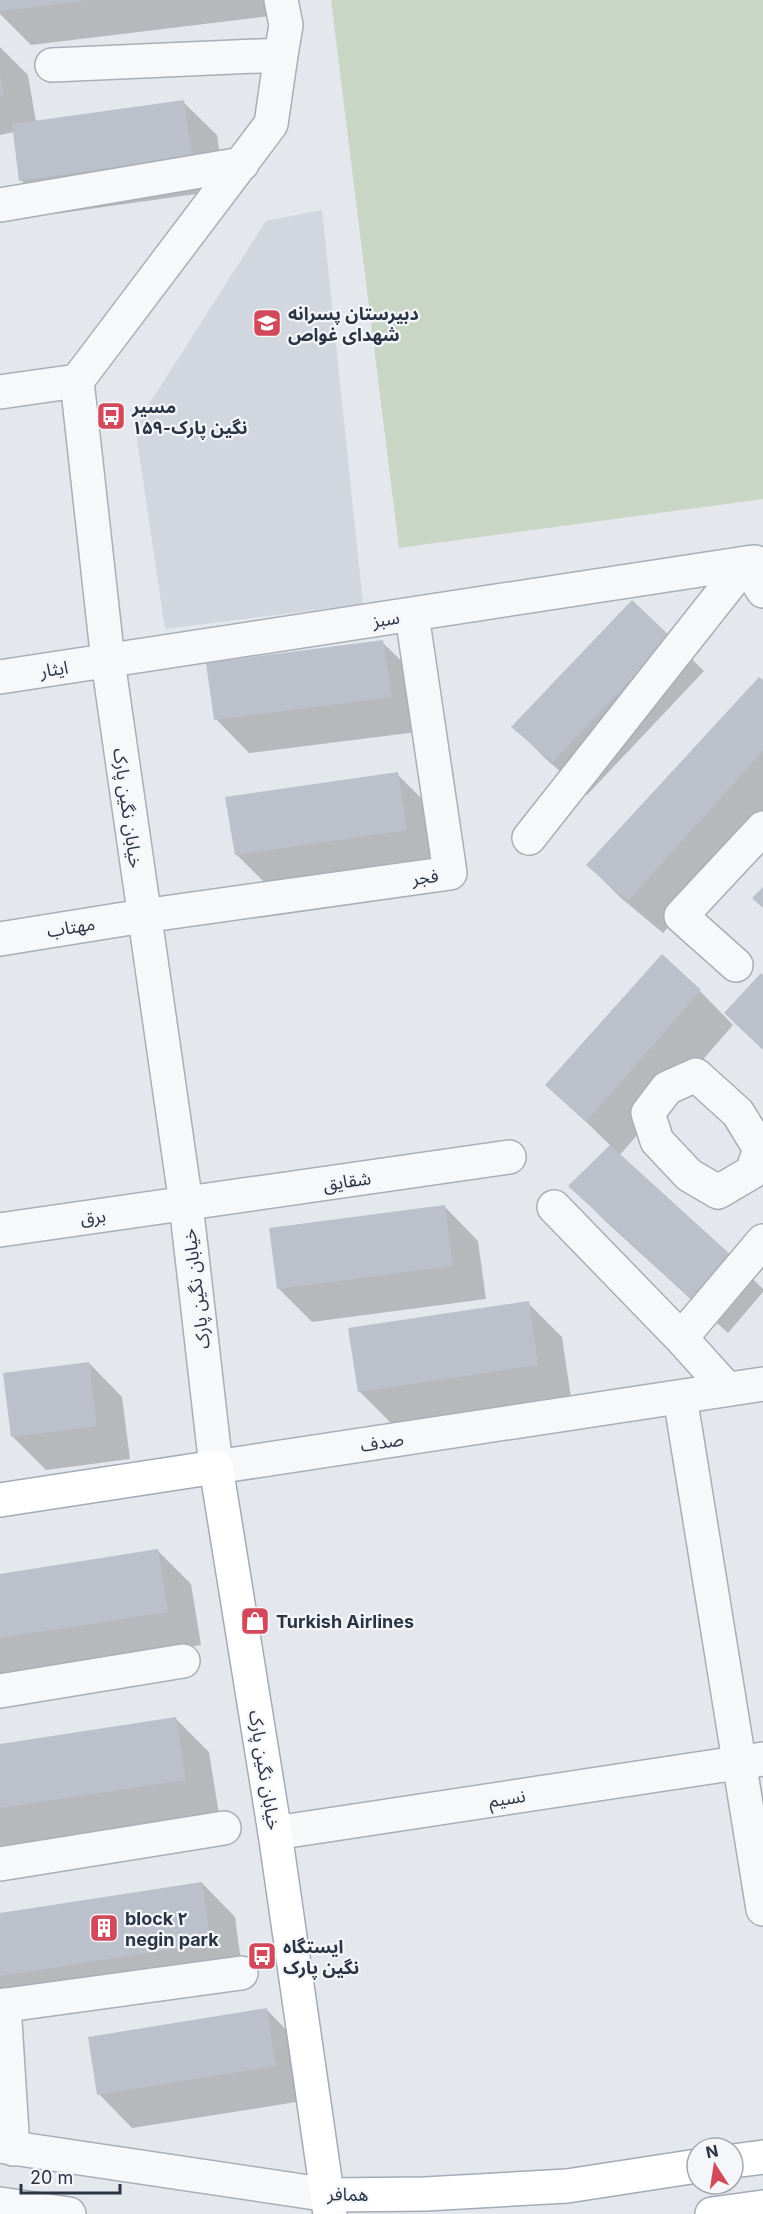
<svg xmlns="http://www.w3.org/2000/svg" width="763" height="2214" viewBox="0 0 763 2214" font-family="Inter,'Noto Sans Arabic',sans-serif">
<rect width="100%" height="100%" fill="#e4e7ec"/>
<path fill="#d2d6de" d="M 322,210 L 363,604 L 165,629 L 135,426 L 266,221 Z"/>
<path fill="#c9d6c5" d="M 331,0 L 763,0 L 763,499 L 399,548 Z"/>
<path fill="#0003" d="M 0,0 L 285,0 L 287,14 L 31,45 L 0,14 Z
M 0,47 L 28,75 L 36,122 L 183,102 L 217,135 L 225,190 L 54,214 L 21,180 L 14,132 L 0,135 Z
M 670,638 L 704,671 L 587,795 L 547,760 L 514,727 Z
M 382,642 L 416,675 L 425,731 L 249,753 L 216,719 Z
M 763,682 L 763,821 L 663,933 L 621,898 L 588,865 Z
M 397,774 L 431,808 L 440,864 L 270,888 L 236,854 Z
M 700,991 L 733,1025 L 619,1156 L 731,1257 L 763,1289 L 763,1292 L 728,1333 L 604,1220 L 571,1186 L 611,1146 L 547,1084 Z
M 445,1207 L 478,1241 L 486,1299 L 312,1322 L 278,1288 Z
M 528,1303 L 562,1337 L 571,1398 L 393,1425 L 359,1391 Z
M 89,1363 L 122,1397 L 130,1459 L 46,1470 L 12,1436 Z
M 158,1551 L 191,1584 L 201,1645 L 0,1676 L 0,1575 Z
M 176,1719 L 209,1752 L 219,1814 L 0,1846 L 0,1745 Z
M 202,1883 L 235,1917 L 243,1976 L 0,2014 L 0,1915 Z
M 267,2010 L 300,2044 L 309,2100 L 132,2128 L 99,2094 Z"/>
<path fill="#bbc0ca" d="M 0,0 L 84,0 L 84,1 L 0,11 Z
M 0,76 L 4,95 L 0,96 Z
M 184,100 L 192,156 L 19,181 L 12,124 Z
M 632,600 L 671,637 L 553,762 L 511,727 Z
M 383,640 L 392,697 L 214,720 L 206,663 Z
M 759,677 L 763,680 L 763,751 L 628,901 L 586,865 Z
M 398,772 L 407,830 L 235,855 L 225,797 Z
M 763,887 L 763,908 L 752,898 Z
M 662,954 L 701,990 L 586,1122 L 545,1085 Z
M 761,973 L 763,975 L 763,1050 L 724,1013 Z
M 610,1145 L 732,1256 L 694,1301 L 568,1186 Z
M 445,1205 L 453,1266 L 277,1289 L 269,1228 Z
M 529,1301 L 538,1365 L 358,1392 L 348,1328 Z
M 89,1362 L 97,1426 L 11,1437 L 3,1373 Z
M 158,1549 L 168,1612 L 0,1638 L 0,1574 Z
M 176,1717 L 186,1780 L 0,1808 L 0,1744 Z
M 202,1882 L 211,1943 L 0,1976 L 0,1913 Z
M 267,2008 L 276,2066 L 97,2095 L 88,2037 Z"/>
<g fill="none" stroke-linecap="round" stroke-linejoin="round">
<g stroke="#a9aeb7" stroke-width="36">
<path id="minor" d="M 281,0 L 286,25 L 281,55
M 0,205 L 242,164
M 77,381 L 108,661 L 186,1204 L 216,1467 L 763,1384
M 0,392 L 77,381 L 271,124 L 281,55 L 52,65
M 0,677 L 746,563 L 763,591
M 529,838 L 746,563 L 755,562
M 0,939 L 143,916 L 450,873 L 412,615
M 736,965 L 681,916 L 763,828
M 696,1075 L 738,1113 L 760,1149 L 752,1172 L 718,1192 L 689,1175 L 657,1141 L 648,1113 L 667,1088 Z
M 554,1207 L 681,1338 L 727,1389
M 0,1230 L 509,1157
M 681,1338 L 763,1241
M 680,1397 L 763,1909
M 0,1691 L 183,1661
M 275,1833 L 763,1759
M 0,1864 L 224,1828
M 4,2005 L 13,2149
M 0,2006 L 241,1973
M 0,2146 L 329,2195
M 0,2204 L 69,2214"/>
</g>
<g stroke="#a3abb8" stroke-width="36">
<path id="major" d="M 0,1500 L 216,1467 L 275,1833 L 330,2214
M 733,2161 L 763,2157
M 329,2195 L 425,2194 L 567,2186 L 697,2166
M 712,2214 L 763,2207"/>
</g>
<use href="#minor" stroke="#f7f8fa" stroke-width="33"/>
<use href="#major" stroke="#fff" stroke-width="33"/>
</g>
<defs>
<g id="school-square" transform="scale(1.5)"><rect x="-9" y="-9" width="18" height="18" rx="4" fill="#d1495b" stroke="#f4f6f9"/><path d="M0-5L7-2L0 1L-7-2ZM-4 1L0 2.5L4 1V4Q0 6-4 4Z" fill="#fff"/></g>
<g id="bus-square" transform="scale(1.5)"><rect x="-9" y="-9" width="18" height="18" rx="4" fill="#d1495b" stroke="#f4f6f9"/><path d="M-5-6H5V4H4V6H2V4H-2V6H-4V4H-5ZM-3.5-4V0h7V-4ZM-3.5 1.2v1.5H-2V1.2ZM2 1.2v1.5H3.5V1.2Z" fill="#fff"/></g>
<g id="shop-square" transform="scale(1.5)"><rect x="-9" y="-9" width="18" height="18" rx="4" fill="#d1495b" stroke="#f4f6f9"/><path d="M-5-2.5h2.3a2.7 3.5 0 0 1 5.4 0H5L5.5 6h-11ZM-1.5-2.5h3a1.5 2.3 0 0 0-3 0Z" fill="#fff"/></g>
<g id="building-square" transform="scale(1.5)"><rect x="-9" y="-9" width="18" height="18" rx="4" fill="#d1495b" stroke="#f4f6f9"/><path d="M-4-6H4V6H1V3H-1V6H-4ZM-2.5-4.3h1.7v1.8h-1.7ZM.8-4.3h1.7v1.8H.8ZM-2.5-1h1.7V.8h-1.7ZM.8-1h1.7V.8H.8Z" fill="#fff"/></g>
</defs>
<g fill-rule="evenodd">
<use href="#school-square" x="267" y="323"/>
<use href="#bus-square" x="111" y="416"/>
<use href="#shop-square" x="255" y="1621"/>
<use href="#building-square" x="104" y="1928"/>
<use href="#bus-square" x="262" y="1956"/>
</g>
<g text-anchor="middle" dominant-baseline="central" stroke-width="4.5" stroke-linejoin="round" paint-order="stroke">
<g font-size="18" font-weight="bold" fill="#2b3445" stroke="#f4f6f9" text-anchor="start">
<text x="288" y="313">دبیرستان پسرانه<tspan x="288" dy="21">شهدای غواص</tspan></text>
<text x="132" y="406">مسیر<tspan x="132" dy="21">۱۵۹-نگین پارک</tspan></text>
<text x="276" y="1621">Turkish Airlines</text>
<text x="125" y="1918">block ۲<tspan x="125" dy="21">negin park</tspan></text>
<text x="283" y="1946">ایستگاه<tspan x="283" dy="21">نگین پارک</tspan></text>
</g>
<g font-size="18" fill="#2b3445" stroke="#f4f6f9">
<text transform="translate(386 619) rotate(-9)">سبز</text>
<text transform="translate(54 669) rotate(-9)">ایثار</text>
<text transform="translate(128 808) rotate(82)">خیابان نگین پارک</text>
<text transform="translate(425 877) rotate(-8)">فجر</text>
<text transform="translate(71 927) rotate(-9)">مهتاب</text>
<text transform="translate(347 1181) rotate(-8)">شقایق</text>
<text transform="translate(93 1217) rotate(-8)">برق</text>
<text transform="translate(196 1289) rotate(-97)">خیابان نگین پارک</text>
<text transform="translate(382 1442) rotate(-9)">صدف</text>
<text transform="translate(265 1770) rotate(81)">خیابان نگین پارک</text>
<text transform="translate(507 1798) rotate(-9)">نسیم</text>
<text transform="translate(348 2194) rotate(1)">همافر</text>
</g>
</g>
<g transform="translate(715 2166) rotate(348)"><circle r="28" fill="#f4f6f9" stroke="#a4a8b1" stroke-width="1.5"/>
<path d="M0-4.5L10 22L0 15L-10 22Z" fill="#d1495b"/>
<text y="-9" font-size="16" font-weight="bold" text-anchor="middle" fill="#2b3445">N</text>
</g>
<path d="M21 2184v9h99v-9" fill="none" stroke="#2b3445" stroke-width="3"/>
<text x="30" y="2184" font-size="18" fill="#2b3445" stroke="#f4f6f9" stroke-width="4.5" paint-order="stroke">20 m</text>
</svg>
